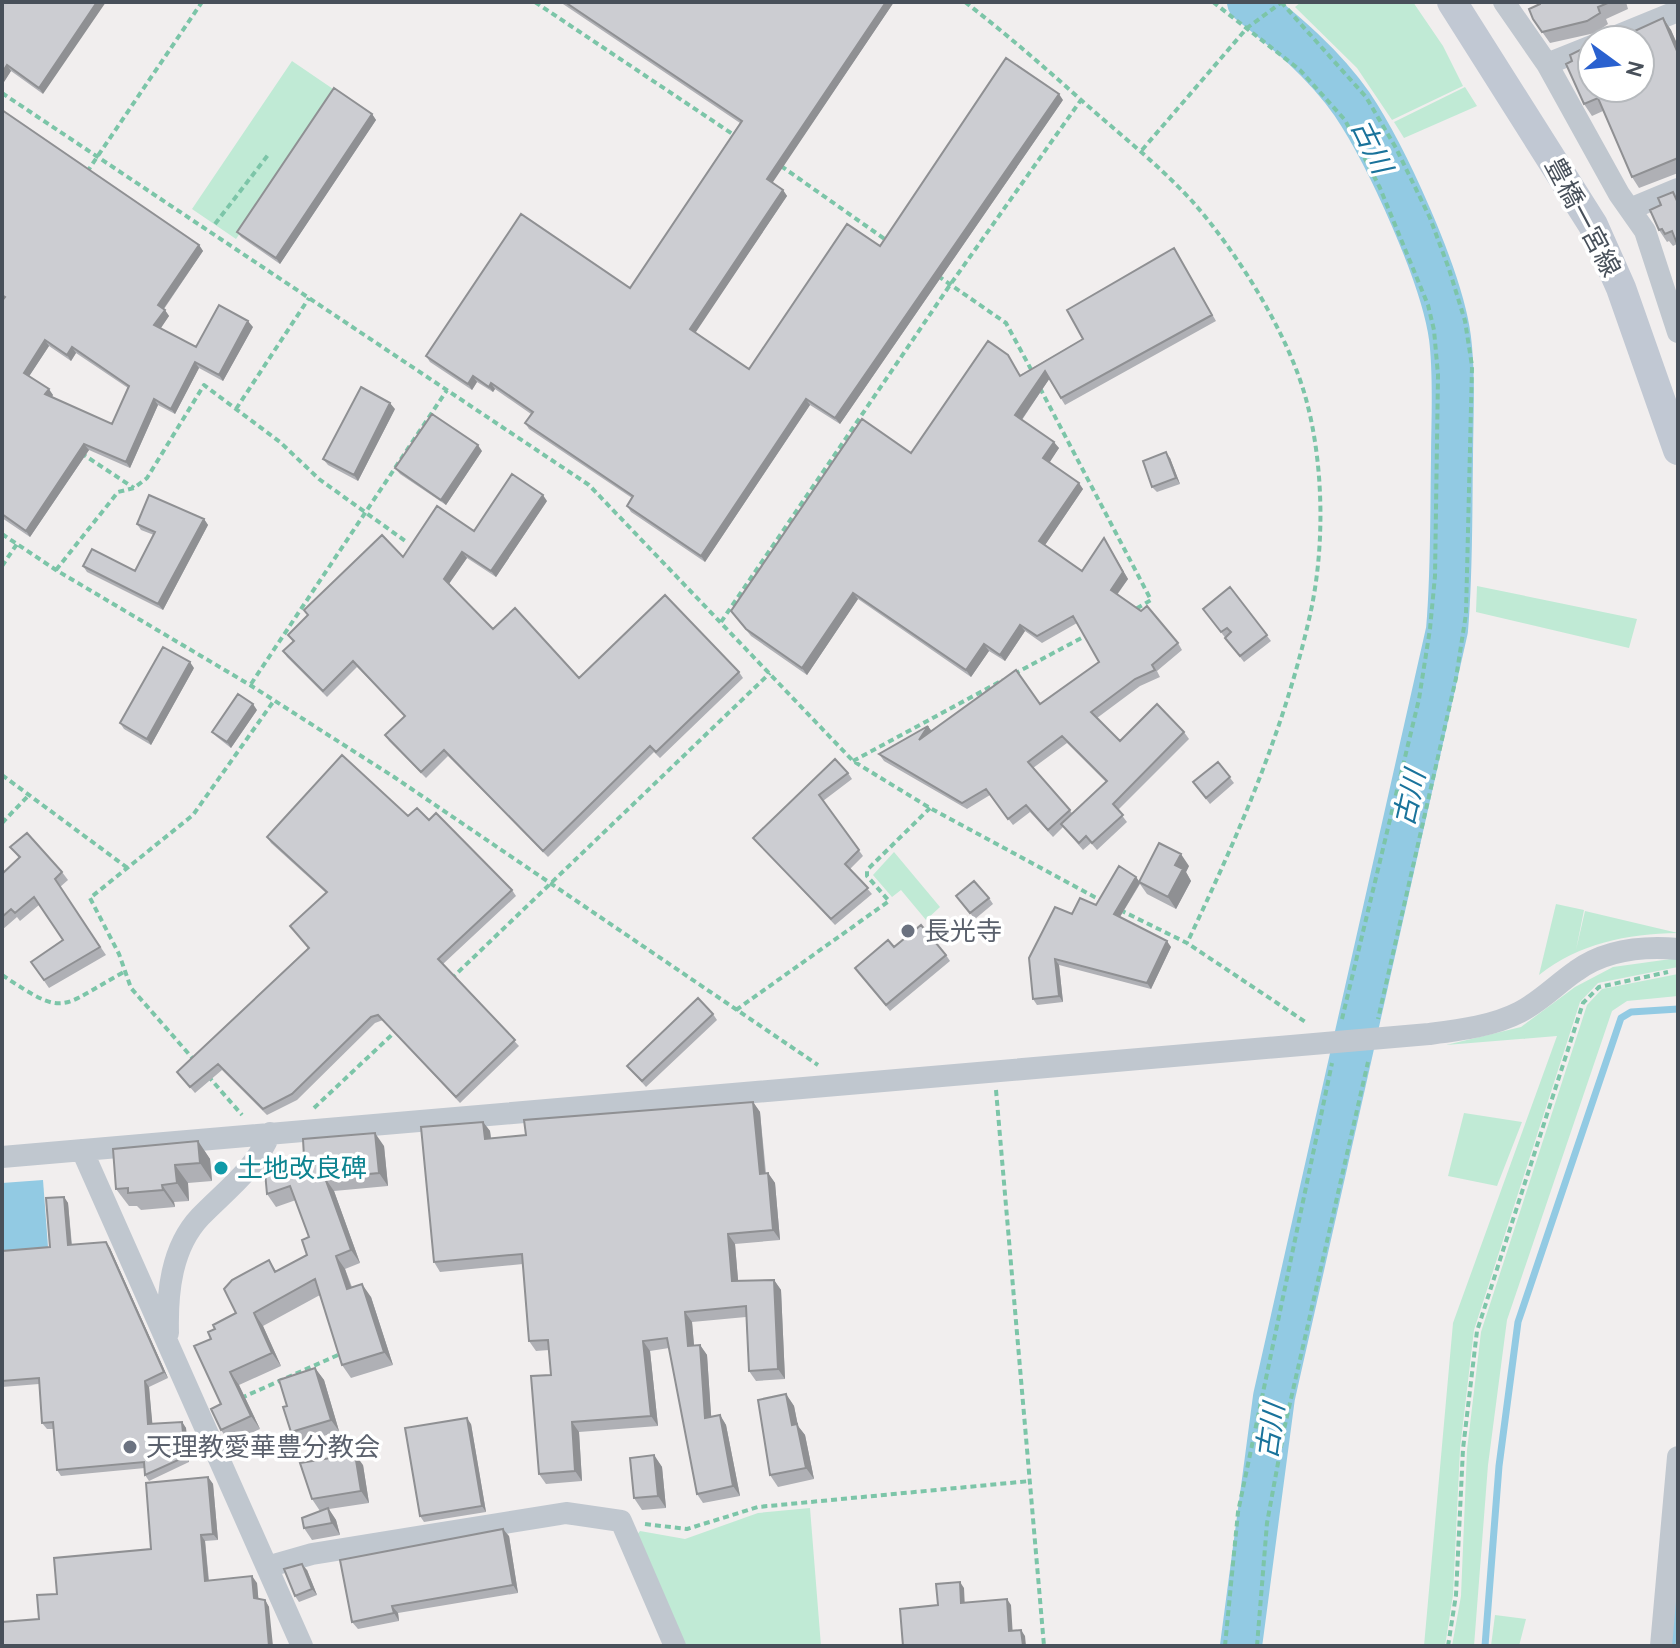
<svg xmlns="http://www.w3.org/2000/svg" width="1680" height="1648" viewBox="0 0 1680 1648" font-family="Cabin,'Noto Sans JP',sans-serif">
<rect width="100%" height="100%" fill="#f1eeee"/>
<path fill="#c0ead5" d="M 1301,2 L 1413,2 L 1443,46 L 1463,86 L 1392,120 L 1357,68 L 1295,7 Z
M 292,61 L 336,91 L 236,239 L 192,209 Z
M 1465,87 L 1477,106 L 1404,138 L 1394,122 Z
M 1477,586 L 1637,619 L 1629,648 L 1476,612 Z
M 894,852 L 940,907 L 926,920 L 901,890 L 892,897 L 873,875 Z
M 1556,904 L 1584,910 L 1576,950 L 1585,911 L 1678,933 C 1626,934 1580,943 1539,975 Z
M 1678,958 L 1678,967 L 1598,983 L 1580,1002 L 1474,1330 L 1460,1449 L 1453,1595 L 1445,1646 L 1424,1646 L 1453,1323 L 1557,1036 L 1446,1045 L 1521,1027 L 1575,987 L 1613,967 Z
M 1678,974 L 1678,996 L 1627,1001 L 1612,1011 L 1507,1320 L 1488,1465 L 1474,1646 L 1452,1646 L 1461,1596 L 1467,1450 L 1481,1332 L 1587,1005 L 1602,989 Z
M 1464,1113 L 1522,1122 L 1497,1186 L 1448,1176 Z
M 810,1508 L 821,1646 L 682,1646 L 636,1536 L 640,1531 L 685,1539 L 758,1513 Z
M 1495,1615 L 1526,1619 L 1519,1646 L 1491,1646 Z"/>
<path fill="#92cae3" d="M 43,1180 L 48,1247 L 2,1251 L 2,1183 Z"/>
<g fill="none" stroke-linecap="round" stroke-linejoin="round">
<path stroke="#92cae3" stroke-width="7" d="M 1485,1646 L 1499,1466 L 1518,1322 L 1621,1018 L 1631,1012 L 1678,1009
M 1672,1646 L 1678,1591"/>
<path stroke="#92cae3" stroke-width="42" d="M 1241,1646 L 1274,1397 L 1447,630 C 1452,573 1451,517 1452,460 C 1452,420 1455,378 1450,338 C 1442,277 1387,156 1352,104 C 1324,64 1286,32 1248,2"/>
<path stroke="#7cc5a8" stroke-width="4" stroke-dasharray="6 4" stroke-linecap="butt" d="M 535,2 L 737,137
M 965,2 C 1005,33 1042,65 1080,99 C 1118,133 1157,163 1192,201 C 1237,252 1288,333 1306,399 C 1324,465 1325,548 1310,615 C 1284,731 1238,836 1187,943
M 1213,2 L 1300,70 L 1345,120 L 1380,188 L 1428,305 L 1434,330 L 1438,375 L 1435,576 L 1430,629 L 1419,699 L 1342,1019
M 1281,2 L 1366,97 L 1396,148 L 1430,218 L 1449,269 L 1465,321 L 1472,366 L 1466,614 L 1456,678 L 1378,1019
M 2,93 L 589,485 L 853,761 L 930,808 L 1102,901
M 1142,150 L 1247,28 L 1282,2
M 781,166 L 889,242
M 87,172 L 202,2
M 215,224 L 268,155
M 938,276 L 1006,323 L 1033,373
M 1040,388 L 1151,600 L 1134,610
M 236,409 L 309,298
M 81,453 L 134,488
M 2,534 L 56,570 L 250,685 L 394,777 L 818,1065
M 2,566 L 17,544
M 56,570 L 118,492 L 134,488 L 147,478 L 204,385 L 280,442 L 319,479 L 408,543
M 721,622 L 950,285 L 1081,100
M 1014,674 L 1087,635
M 251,684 L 447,390
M 853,761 L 1003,680
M 2,775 L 129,869
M 2,823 L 29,795
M 1120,910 L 1187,943 L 1307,1023
M 2,975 C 67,1018 58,1008 124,972
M 451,979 L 770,673
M 736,1010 L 889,901 L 867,876 L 867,870 L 930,808
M 195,1061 L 131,988 L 119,954 L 90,898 L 193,815 L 273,702
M 208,1076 L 242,1115
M 996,1090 L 1044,1646
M 314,1108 L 398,1029
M 241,1398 L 338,1355
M 645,1524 L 687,1529 L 758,1507 L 1030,1481
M 1225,1646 L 1238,1512 L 1332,1063
M 1257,1646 L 1267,1523 L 1285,1425 L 1368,1062
M 1448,1646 L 1456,1595 L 1463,1449 L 1477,1331 L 1583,1003 L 1599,987 L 1668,972"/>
<path stroke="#c0c7cf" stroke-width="22" d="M 1504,2 L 1547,64 L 1619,194 L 1645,231 L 1678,332
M 1607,40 L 1678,11
M 1547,64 L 1592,46
M 1630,209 L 1678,189
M 82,1150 L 302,1646
M 2,1157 L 1429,1034 C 1460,1030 1493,1026 1520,1012 C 1541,1001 1557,984 1576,971 C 1605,950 1643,946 1678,949
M 168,1333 C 167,1293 171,1248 200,1217 C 226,1190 256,1169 270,1133
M 270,1566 L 312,1554 L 566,1513 L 621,1521 L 675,1646
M 1661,1646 L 1678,1457"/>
<path stroke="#c1c8d3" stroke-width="30" d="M 1452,2 L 1593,225 L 1621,288 L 1678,450"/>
</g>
<path fill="#afb0b5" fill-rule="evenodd" d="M 2,2 L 43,94 L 11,71 L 2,85 Z
M 560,2 L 894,2 L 772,182 L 783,190 L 787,196 L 695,332 L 749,369 L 880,246 L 1063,100 L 840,424 L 810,405 L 705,562 L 631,512 L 627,506 L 632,498 L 529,429 L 525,423 L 531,414 L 495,389 L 493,392 L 477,382 L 472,390 L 430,362 L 426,356 L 630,288 L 740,123 Z
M 1540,2 L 1626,2 L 1628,9 L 1606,19 L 1608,24 L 1595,33 L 1550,43 L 1533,19 L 1540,4 Z
M 1663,18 L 1671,30 L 1678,46 L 1678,173 L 1639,188 L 1632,177 L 1603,111 L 1592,116 L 1584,104 L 1572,61 L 1592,88 Z
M 2,110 L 199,245 L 203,251 L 164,309 L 169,316 L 160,328 L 196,347 L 253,327 L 223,381 L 199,368 L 175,414 L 158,405 L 130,468 L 89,450 L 30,537 L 2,518 L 2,301 L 4,299 L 2,298 ZM 49,346 L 71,361 L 76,353 L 128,388 L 112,424 L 52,397 L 53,395 L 29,376 Z
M 372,114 L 376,120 L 280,264 L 241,237 L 237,232 Z
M 1678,199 L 1677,244 L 1673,246 L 1669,241 L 1667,242 L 1659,230 Z
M 1174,248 L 1216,321 L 1065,405 L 1049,379 L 1022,420 L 1059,448 L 1049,462 L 1083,489 L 1045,545 L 1082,571 L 1108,545 L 1128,579 L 1117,595 L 1178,643 L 1182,650 L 1157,671 L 1160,677 L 1140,686 L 1097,718 L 1120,741 L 1184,732 L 1189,739 L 1118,810 L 1127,822 L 1097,850 L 1091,843 L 1083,850 L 1063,827 L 1053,837 L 1030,812 L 1013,825 L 990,795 L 967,809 L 884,761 L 879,754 L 928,726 L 931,731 L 1040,704 L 1099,662 L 1077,623 L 1042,643 L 1025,631 L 1005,661 L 989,651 L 971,677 L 858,599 L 807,675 L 751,636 L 731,611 L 911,453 L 1008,355 L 1020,375 L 1083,339 ZM 1067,743 L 1106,782 L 1072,813 L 1033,768 Z
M 395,409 L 358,481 L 328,465 L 323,459 Z
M 482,451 L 446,505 L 400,474 L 395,468 Z
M 1170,458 L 1180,484 L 1157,492 L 1152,487 Z
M 547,501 L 496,577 L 467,558 L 449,584 L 493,629 L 579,678 L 739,672 L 743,678 L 660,758 L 654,752 L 548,857 L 448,756 L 426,778 L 389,741 L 385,735 L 405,716 L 357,667 L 327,697 L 287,657 L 283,651 L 293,642 L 288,635 L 308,615 L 304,610 L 403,557 L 474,531 Z
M 204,519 L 208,525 L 163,610 L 87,572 L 83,566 L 135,571 L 154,535 L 141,530 L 137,524 Z
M 1230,587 L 1271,641 L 1244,662 L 1203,609 Z
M 194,668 L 151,745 L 124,729 L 120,723 Z
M 257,710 L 231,748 L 217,737 L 212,732 Z
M 1218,762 L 1234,783 L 1210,804 L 1193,782 Z
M 848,773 L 852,779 L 823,801 L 863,856 L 850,869 L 872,894 L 835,925 L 758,843 L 753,838 Z
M 408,816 L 429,820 L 512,890 L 516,896 L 443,964 L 519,1046 L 460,1103 L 383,1020 L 375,1023 L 297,1100 L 267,1115 L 222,1070 L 195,1093 L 177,1072 L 308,948 L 290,926 L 326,893 L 271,843 L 267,837 Z
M 10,847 L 62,872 L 68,880 L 60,887 L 106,955 L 49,988 L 31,962 L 63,940 L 39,905 L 20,921 L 17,917 L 2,930 L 2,874 L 19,858 Z
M 1189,866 L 1186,872 L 1191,881 L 1176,909 L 1147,894 L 1140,884 L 1120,917 L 1171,947 L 1151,989 L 1059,965 L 1063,1002 L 1037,1005 L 1033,999 L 1072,914 L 1096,905 L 1136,877 L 1139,881 Z
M 956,896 L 989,898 L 993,904 L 975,919 Z
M 894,947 L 946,955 L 950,961 L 890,1011 L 855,968 Z
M 713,1014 L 717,1020 L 646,1087 L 627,1066 Z
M 753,1102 L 760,1112 L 766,1173 L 768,1173 L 775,1183 L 780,1240 L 735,1244 L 738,1281 L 774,1280 L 781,1290 L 785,1379 L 756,1381 L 749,1371 L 746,1317 L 692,1322 L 694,1346 L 700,1345 L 707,1355 L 711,1417 L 720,1415 L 726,1425 L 740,1496 L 703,1503 L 697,1494 L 669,1348 L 650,1351 L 658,1426 L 579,1432 L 582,1481 L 546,1484 L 539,1474 L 551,1375 L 549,1350 L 536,1351 L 529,1341 L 523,1264 L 440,1272 L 434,1262 L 483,1122 L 490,1131 L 491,1138 L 526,1135 Z
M 198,1141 L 210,1159 L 212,1181 L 188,1183 L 189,1201 L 174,1202 L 175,1207 L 141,1210 L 137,1206 L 129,1206 L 116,1189 Z
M 384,1146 L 388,1186 L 334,1191 L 360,1263 L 345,1269 L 352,1287 L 371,1297 L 393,1365 L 351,1378 L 342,1365 L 320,1295 L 263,1326 L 281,1366 L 239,1385 L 260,1429 L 230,1443 L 221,1430 L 221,1404 L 211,1339 L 215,1329 L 236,1313 L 269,1260 L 276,1271 L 307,1255 L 309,1237 L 296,1200 L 276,1207 L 267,1194 L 304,1157 Z
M 64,1197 L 68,1203 L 72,1245 L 106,1242 L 110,1248 L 168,1378 L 149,1387 L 152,1424 L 182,1422 L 186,1428 L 189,1462 L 149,1481 L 145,1475 L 145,1468 L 61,1476 L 57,1470 L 54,1429 L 47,1429 L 42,1423 L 39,1384 L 2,1387 L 2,1251 L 50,1247 Z
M 315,1368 L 324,1380 L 339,1431 L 299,1444 L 291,1432 L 287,1406 Z
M 786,1394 L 794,1406 L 798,1426 L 805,1435 L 814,1479 L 778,1487 L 770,1475 Z
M 471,1424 L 486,1512 L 424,1522 L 420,1516 Z
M 654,1455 L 662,1467 L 666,1508 L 642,1510 L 634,1498 Z
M 363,1465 L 369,1503 L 329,1509 L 336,1520 L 340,1535 L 312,1540 L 304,1528 L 320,1511 L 312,1499 Z
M 208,1477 L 213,1484 L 218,1540 L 205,1541 L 209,1580 L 257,1583 L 258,1599 L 265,1600 L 269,1607 L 39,1619 L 57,1594 L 151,1549 Z
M 509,1536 L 518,1593 L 398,1613 L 399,1621 L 358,1629 L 352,1622 Z
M 307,1570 L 317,1595 L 299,1602 L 295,1596 Z"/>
<path fill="#8f9093" d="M 97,2 L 106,2 L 43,94 L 39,88 Z
M 886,2 L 894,2 L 771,185 L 767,179 Z
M 1663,18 L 1671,30 L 1678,46 L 1678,53 Z
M 7,65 L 11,71 L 2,85 L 2,73 Z
M 1059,94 L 1063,100 L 840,424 L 835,418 Z
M 372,114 L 376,120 L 280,264 L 276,258 Z
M 783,190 L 787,196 L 694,335 L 690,329 Z
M 199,245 L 203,251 L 162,311 L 158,305 Z
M 165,310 L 169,316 L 159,331 L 154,325 Z
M 248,321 L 253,327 L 223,381 L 219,375 Z
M 45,340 L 49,346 L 28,378 L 24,373 Z
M 72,347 L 76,353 L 71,361 L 67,355 Z
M 195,362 L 199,368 L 175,414 L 171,409 Z
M 1045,371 L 1050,378 L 1020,422 L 1015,415 Z
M 473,376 L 477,382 L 472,390 L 468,384 Z
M 491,383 L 495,389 L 493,392 L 489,387 Z
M 49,389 L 53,395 L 49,400 L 45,394 Z
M 154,399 L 158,405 L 130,468 L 126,462 Z
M 806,399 L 810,405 L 705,562 L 701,556 Z
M 390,403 L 395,409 L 358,481 L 354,475 Z
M 1054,442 L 1059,448 L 1048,465 L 1043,458 Z
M 84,444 L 89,450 L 30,537 L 26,531 Z
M 478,445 L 482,451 L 446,505 L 441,500 Z
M 1166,452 L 1170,458 L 1180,484 L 1176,478 Z
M 1079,483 L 1083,489 L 1043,548 L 1039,541 Z
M 543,495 L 547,501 L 496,577 L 491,571 Z
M 204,519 L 208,525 L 163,610 L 158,604 Z
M 1104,538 L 1128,579 L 1115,597 L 1111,590 Z
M 462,552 L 467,558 L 448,585 L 444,579 Z
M 853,593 L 858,599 L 807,675 L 802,668 Z
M 1020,625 L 1025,631 L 1005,661 L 1000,655 Z
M 984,644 L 989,651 L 971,677 L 966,670 Z
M 190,662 L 194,668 L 151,745 L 147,739 Z
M 253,704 L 257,710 L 231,748 L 227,742 Z
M 928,726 L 933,733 L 919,740 Z
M 1181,854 L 1189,866 L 1186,872 L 1191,881 L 1176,909 L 1168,897 L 1175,865 Z
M 1136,877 L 1140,883 L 1118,920 L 1114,914 Z
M 1167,941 L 1171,947 L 1151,989 L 1147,983 Z
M 1055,959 L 1059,965 L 1063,1002 L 1059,996 Z
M 753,1102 L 760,1112 L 766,1184 L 760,1174 Z
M 483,1122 L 490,1131 L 492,1149 L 485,1139 Z
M 375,1133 L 384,1146 L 388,1186 L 379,1173 Z
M 198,1141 L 210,1159 L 212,1181 L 200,1163 Z
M 175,1165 L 188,1183 L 189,1201 L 177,1183 Z
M 768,1173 L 775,1183 L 780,1240 L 773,1230 Z
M 325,1178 L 334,1191 L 360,1263 L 351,1250 Z
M 162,1185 L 174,1202 L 175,1207 L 163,1190 Z
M 64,1197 L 68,1203 L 72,1251 L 68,1245 Z
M 728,1234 L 735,1244 L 739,1291 L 732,1281 Z
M 106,1242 L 110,1248 L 168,1378 L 164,1372 Z
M 336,1256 L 345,1269 L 356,1302 L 347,1289 Z
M 774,1280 L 781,1290 L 785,1379 L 778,1369 Z
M 362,1284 L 371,1297 L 393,1365 L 384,1352 Z
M 685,1312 L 692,1322 L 695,1356 L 688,1346 Z
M 254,1313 L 263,1326 L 281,1366 L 272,1353 Z
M 643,1341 L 650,1351 L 658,1426 L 651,1416 Z
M 700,1345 L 707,1355 L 712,1428 L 705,1418 Z
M 315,1368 L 324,1380 L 339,1431 L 331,1420 Z
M 230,1372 L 239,1385 L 260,1429 L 251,1416 Z
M 145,1381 L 149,1387 L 153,1430 L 148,1424 Z
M 786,1394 L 794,1406 L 798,1426 L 805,1435 L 814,1479 L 806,1468 L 792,1425 Z
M 720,1415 L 726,1425 L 740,1496 L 733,1486 Z
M 467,1418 L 471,1424 L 486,1512 L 482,1506 Z
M 182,1422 L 186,1428 L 189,1462 L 185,1457 Z
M 572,1422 L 579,1432 L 582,1481 L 575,1471 Z
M 355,1454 L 363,1465 L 369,1503 L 361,1491 Z
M 654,1455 L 662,1467 L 666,1508 L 658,1496 Z
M 208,1477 L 213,1484 L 218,1540 L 213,1534 Z
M 328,1508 L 336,1520 L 340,1535 L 332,1523 Z
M 503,1529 L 509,1536 L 518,1593 L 513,1585 Z
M 201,1535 L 205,1541 L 209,1587 L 205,1581 Z
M 302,1564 L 307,1570 L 317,1595 L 312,1589 Z
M 252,1576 L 257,1583 L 259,1605 L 254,1598 Z
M 960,1582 L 964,1588 L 965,1609 L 961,1603 Z
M 1007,1599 L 1011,1605 L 1013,1637 L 1009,1631 Z
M 265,1600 L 269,1607 L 273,1646 L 269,1646 Z
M 392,1606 L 398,1613 L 399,1621 L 394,1613 Z
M 1021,1630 L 1025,1636 L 1026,1646 L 1023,1646 Z"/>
<path fill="#cccdd2" stroke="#8f9093" stroke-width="2" fill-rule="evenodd" d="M 2,2 L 97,2 L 39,88 L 7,65 L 2,73 Z
M 565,2 L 886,2 L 767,179 L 783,190 L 690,329 L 749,369 L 847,224 L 880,246 L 1006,58 L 1059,94 L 835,418 L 806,399 L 701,556 L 627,506 L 633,496 L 525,423 L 533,412 L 491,383 L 489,387 L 473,376 L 468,384 L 426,356 L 521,214 L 630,288 L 742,121 Z
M 1540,2 L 1610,2 L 1598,7 L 1600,13 L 1587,21 L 1542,32 L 1533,19 L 1529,9 L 1540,4 Z
M 1663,18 L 1677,51 L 1678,51 L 1678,158 L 1632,177 L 1598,98 L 1584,104 L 1566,64 L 1572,61 L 1570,55 L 1592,44 L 1592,88 L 1640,88 L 1640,40 L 1615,40 Z
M 334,88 L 372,114 L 276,258 L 237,232 Z
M 2,110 L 199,245 L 158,305 L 165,310 L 154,325 L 196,347 L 219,305 L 248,321 L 219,375 L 195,362 L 171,409 L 154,399 L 126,462 L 84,444 L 26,531 L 2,514 L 2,301 L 5,297 L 2,295 ZM 45,340 L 67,355 L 72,347 L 129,386 L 112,424 L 45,394 L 49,389 L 24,373 Z
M 1673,192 L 1678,203 L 1678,246 L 1672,231 L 1665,234 L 1662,229 L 1659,230 L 1650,210 L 1661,205 L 1658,198 Z
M 1174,248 L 1212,315 L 1061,398 L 1045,371 L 1015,415 L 1054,442 L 1043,458 L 1079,483 L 1039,541 L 1082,571 L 1104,538 L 1123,572 L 1111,590 L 1141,611 L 1147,606 L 1178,643 L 1152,665 L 1155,670 L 1135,679 L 1091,712 L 1120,741 L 1157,704 L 1184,732 L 1113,804 L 1123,815 L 1092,843 L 1086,836 L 1079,843 L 1061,824 L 1107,781 L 1062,736 L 1028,762 L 1070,810 L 1048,830 L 1026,805 L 1008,819 L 986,789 L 962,803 L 879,754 L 928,726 L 919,740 L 1016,670 L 1040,704 L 1099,662 L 1073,616 L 1037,636 L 1020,625 L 1000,655 L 984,644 L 966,670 L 853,593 L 802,668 L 746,629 L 731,611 L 862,419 L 911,453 L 988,341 L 1008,355 L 1020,376 L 1083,339 L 1067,310 Z
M 361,387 L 390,403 L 354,475 L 323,459 Z
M 432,414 L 478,445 L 441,500 L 395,468 Z
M 1166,452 L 1176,478 L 1152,487 L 1143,461 Z
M 512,474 L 543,495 L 491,571 L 462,552 L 444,579 L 493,629 L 515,608 L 579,678 L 665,595 L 739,672 L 656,752 L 650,746 L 543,851 L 444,750 L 421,772 L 385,735 L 405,716 L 353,661 L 323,691 L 283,651 L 294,641 L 288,635 L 308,615 L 304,610 L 382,535 L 403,557 L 437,506 L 474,531 Z
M 149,495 L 204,519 L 158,604 L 83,566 L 92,549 L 135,571 L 155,532 L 137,524 Z
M 1230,587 L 1267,635 L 1240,656 L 1225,638 L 1231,632 L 1227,628 L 1221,632 L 1203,609 Z
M 163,647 L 190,662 L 147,739 L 120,723 Z
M 238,694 L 253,704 L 227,742 L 212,732 Z
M 342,755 L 408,816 L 417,808 L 429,820 L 436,813 L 512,890 L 438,959 L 515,1040 L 456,1097 L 378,1015 L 371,1017 L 292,1094 L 263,1109 L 218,1064 L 190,1087 L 177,1072 L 309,948 L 290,926 L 327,892 L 267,837 Z
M 835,759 L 848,773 L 819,795 L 859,850 L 845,864 L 868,888 L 831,919 L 753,838 Z
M 1218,762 L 1230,777 L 1206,798 L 1193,782 Z
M 27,833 L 62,872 L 55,879 L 100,947 L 44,980 L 31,962 L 63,940 L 34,897 L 15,913 L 11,909 L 2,917 L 2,874 L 20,857 L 10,847 Z
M 1159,843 L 1181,854 L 1175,865 L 1183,869 L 1168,897 L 1139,882 Z
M 1119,866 L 1136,877 L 1114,914 L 1167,941 L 1147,983 L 1055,959 L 1059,996 L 1033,999 L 1029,958 L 1055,907 L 1072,914 L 1080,898 L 1096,905 Z
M 974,881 L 989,898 L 970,913 L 956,896 Z
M 921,925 L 946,955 L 886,1005 L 855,968 L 888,940 L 894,947 Z
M 698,998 L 713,1014 L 642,1081 L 627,1066 Z
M 753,1102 L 760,1174 L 768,1173 L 773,1230 L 728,1234 L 732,1281 L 774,1280 L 778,1369 L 749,1371 L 746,1306 L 685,1312 L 688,1346 L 700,1345 L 705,1418 L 720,1415 L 733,1486 L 697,1494 L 667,1338 L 643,1341 L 651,1416 L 572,1422 L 575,1471 L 539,1474 L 531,1376 L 551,1375 L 548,1340 L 529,1341 L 522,1254 L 434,1262 L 421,1127 L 483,1122 L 485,1139 L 526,1135 L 524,1120 Z
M 375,1133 L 379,1173 L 325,1178 L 351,1250 L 336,1256 L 347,1289 L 362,1284 L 384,1352 L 342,1365 L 315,1279 L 254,1313 L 272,1353 L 230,1372 L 251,1416 L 221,1430 L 211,1409 L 221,1404 L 194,1346 L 211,1339 L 208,1332 L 215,1329 L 213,1325 L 236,1313 L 224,1289 L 232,1280 L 269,1260 L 275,1272 L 307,1255 L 302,1240 L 309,1237 L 290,1186 L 267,1194 L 264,1161 L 304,1157 L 303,1139 Z
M 198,1141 L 200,1163 L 175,1165 L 177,1183 L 162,1185 L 163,1190 L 128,1193 L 128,1188 L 116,1189 L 113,1149 Z
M 64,1197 L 68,1245 L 106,1242 L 164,1372 L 145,1381 L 148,1424 L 182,1422 L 185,1457 L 145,1475 L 144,1462 L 57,1470 L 53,1422 L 42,1423 L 39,1378 L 2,1381 L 2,1251 L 50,1247 L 46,1198 Z
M 315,1368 L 331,1420 L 291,1432 L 283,1407 L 287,1406 L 279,1380 Z
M 786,1394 L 792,1425 L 797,1424 L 806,1468 L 770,1475 L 758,1400 Z
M 467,1418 L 482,1506 L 420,1516 L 405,1428 Z
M 355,1454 L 361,1491 L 312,1499 L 300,1463 Z
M 654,1455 L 658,1496 L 634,1498 L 630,1458 Z
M 208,1477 L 213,1534 L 201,1535 L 205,1581 L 252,1576 L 254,1598 L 265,1600 L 269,1646 L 2,1646 L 2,1622 L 39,1619 L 37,1595 L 57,1594 L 54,1558 L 151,1549 L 146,1483 Z
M 328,1508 L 332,1523 L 304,1528 L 302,1518 Z
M 503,1529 L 513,1585 L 392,1606 L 394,1613 L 352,1622 L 340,1560 Z
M 302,1564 L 312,1589 L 295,1596 L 284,1569 Z
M 960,1582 L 961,1603 L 1007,1599 L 1009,1631 L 1021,1630 L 1023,1646 L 903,1646 L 900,1609 L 938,1605 L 936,1584 Z"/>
<g fill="#6b7280" stroke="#fff" stroke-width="3">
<circle cx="908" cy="931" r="8"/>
<circle cx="130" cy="1447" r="8"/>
</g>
<circle fill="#0f9aa8" stroke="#fff" stroke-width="3" cx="221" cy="1168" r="8"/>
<g text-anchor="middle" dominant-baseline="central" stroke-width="7" stroke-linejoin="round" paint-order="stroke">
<g font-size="26" fill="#48505a" stroke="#fff">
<text transform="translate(1583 217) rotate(62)">豊橋一宮線</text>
</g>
<g font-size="26" fill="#5b616d" stroke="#fff" text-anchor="start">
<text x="924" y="931">長光寺</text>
<text x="146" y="1447">天理教愛華豊分教会</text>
</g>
<g font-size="26" fill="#0d838f" stroke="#fff" text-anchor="start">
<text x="237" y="1168">土地改良碑</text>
</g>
<g font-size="28" font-style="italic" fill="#1a739b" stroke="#fff">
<text transform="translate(1372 146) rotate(64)">古川</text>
<text transform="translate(1409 798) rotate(-77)">古川</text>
<text transform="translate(1270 1431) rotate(-82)">古川</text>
</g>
</g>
<rect width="1680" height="1648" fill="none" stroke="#48505a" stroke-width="8"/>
<g transform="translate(1616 64) rotate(105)"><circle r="38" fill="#ffffff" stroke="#b6b9bd" stroke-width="2"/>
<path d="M0-6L14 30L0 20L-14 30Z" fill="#2a61cf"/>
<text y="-12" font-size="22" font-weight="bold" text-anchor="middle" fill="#48505a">N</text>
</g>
</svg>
